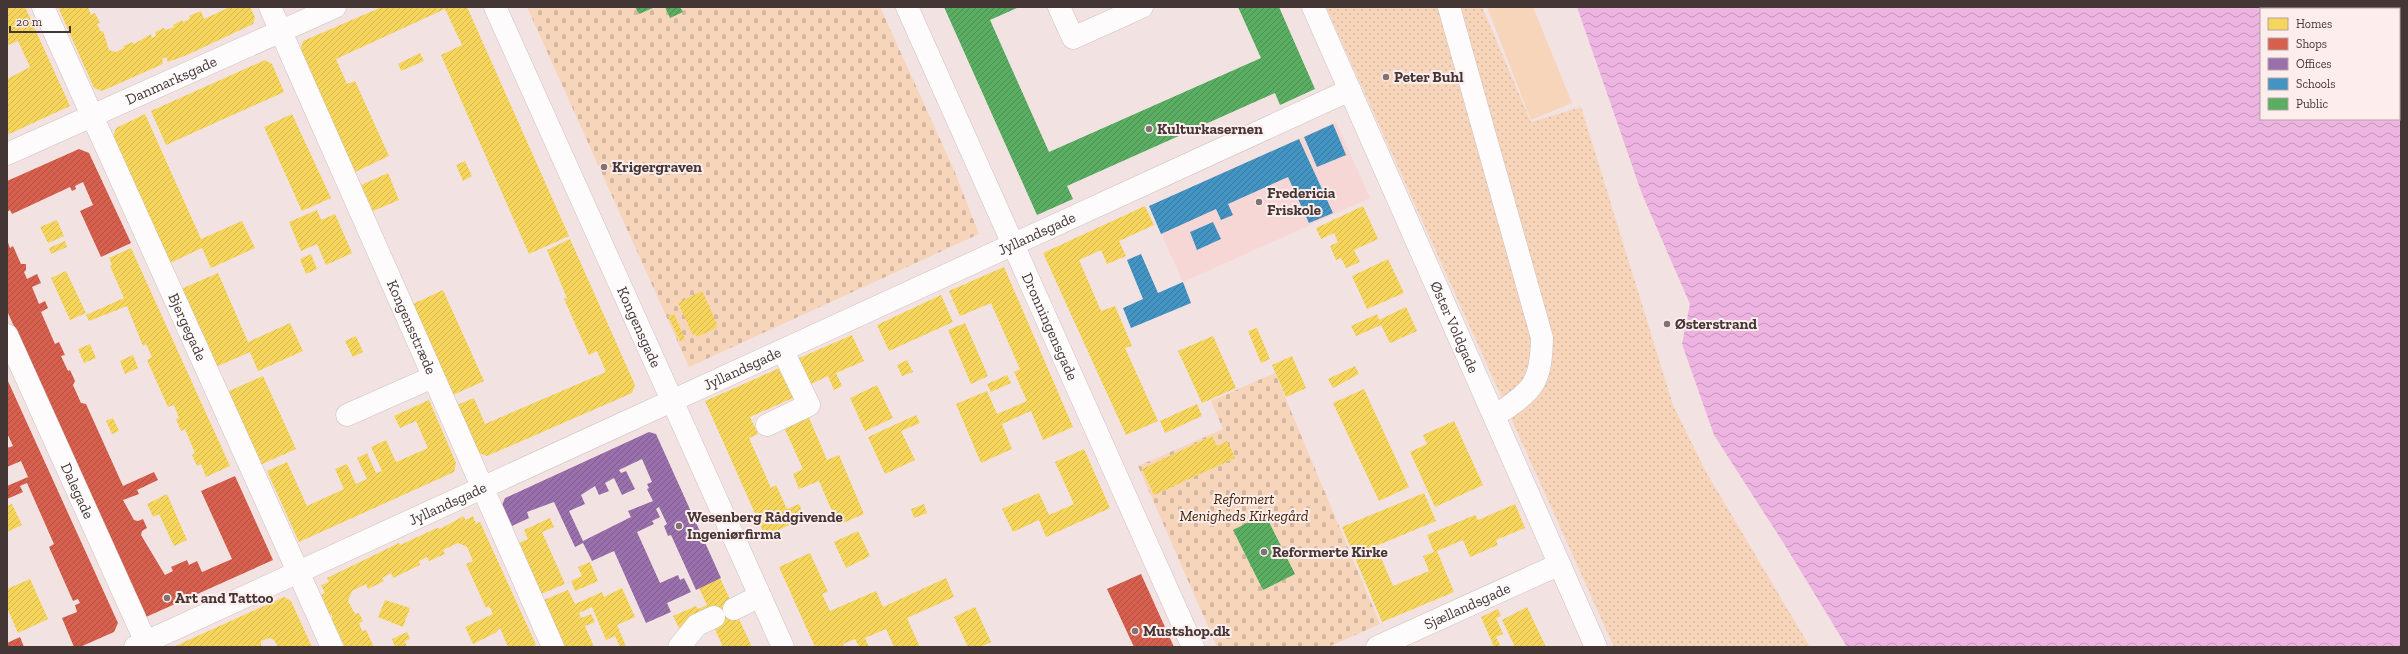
<svg xmlns="http://www.w3.org/2000/svg" width="2408" height="654" viewBox="0 0 2408 654" font-family="'Zilla Slab',serif">
<defs>
<pattern id="cemetery-stones" width="16" height="16" patternUnits="userSpaceOnUse"><rect width="16" height="16" fill="#f6d5ba"/><path d="M2 7V4a2 2 0 0 1 4 0v3zM10 15v-3a2 2 0 0 1 4 0v3z" fill="#d4b7a0"/></pattern>
<pattern id="park-dots" width="8" height="8" patternUnits="userSpaceOnUse"><rect width="8" height="8" fill="#f6d5ba"/><path d="M2 2h.1M6 6h.1" fill="none" stroke="#d4b7a0" stroke-width="1.8" stroke-linecap="round"/></pattern>
<pattern id="water-waves" width="16" height="10" patternUnits="userSpaceOnUse"><rect width="16" height="10" fill="#edb4e1"/><path d="M0 5q4-4 8 0t8 0" fill="none" stroke="#c293b7"/></pattern>
<pattern id="homes-hatch" width="6" height="6" patternUnits="userSpaceOnUse"><rect width="6" height="6" fill="#f6d55c"/><path d="M-1 1l2-2M0 6l6-6M5 7l2-2" fill="none" stroke="#d4b751"/></pattern>
<pattern id="shops-hatch" width="6" height="6" patternUnits="userSpaceOnUse"><rect width="6" height="6" fill="#d6604d"/><path d="M-1 1l2-2M0 6l6-6M5 7l2-2" fill="none" stroke="#af5041"/></pattern>
<pattern id="offices-hatch" width="6" height="6" patternUnits="userSpaceOnUse"><rect width="6" height="6" fill="#9970ab"/><path d="M-1 1l2-2M0 6l6-6M5 7l2-2" fill="none" stroke="#7f5d8c"/></pattern>
<pattern id="schools-hatch" width="6" height="6" patternUnits="userSpaceOnUse"><rect width="6" height="6" fill="#4393c3"/><path d="M-1 1l2-2M0 6l6-6M5 7l2-2" fill="none" stroke="#3a799f"/></pattern>
<pattern id="public-hatch" width="6" height="6" patternUnits="userSpaceOnUse"><rect width="6" height="6" fill="#5aae61"/><path d="M-1 1l2-2M0 6l6-6M5 7l2-2" fill="none" stroke="#4c8e51"/></pattern>
</defs>
<rect width="100%" height="100%" fill="#f3e2e2"/>
<path fill="#f7d6d6" d="M 1336,122 L 1370,198 L 1183,282 L 1149,206 Z"/>
<path fill="url(#cemetery-stones)" d="M 527,7 L 880,7 L 954,170 L 979,234 L 689,367 Z
M 1275,373 L 1380,624 L 1328,647 L 1217,647 L 1138,466 L 1223,429 L 1211,401 Z"/>
<path fill="url(#park-dots)" d="M 1326,7 L 1482,7 L 1531,122 L 1581,107 L 1673,405 L 1706,472 L 1810,647 L 1614,647 Z"/>
<path fill="#f6d5ba" d="M 1487,7 L 1533,7 L 1572,103 L 1531,120 Z"/>
<path fill="url(#water-waves)" fill-rule="evenodd" d="M 1577,7 L 2401,7 L 2401,647 L 1847,647 L 1786,547 L 1714,435 L 1682,344 L 1690,304 L 1642,194 ZM 2261,9 L 2399,9 L 2399,119 L 2261,119 Z"/>
<path fill="url(#homes-hatch)" d="M 7,7 L 25,7 L 70,106 L 7,135 L 7,102 L 9,102 L 7,97 L 7,79 L 30,67 L 18,41 L 8,45 L 7,42 Z
M 58,7 L 88,7 L 91,15 L 95,13 L 100,23 L 97,24 L 101,32 L 103,31 L 109,50 L 116,52 L 124,48 L 123,46 L 133,42 L 134,44 L 151,34 L 152,38 L 156,36 L 155,32 L 164,28 L 166,30 L 174,27 L 173,25 L 182,20 L 183,22 L 190,19 L 189,16 L 201,11 L 204,19 L 226,9 L 226,7 L 250,7 L 255,17 L 253,24 L 187,55 L 168,62 L 166,57 L 162,59 L 163,64 L 102,91 L 94,88 Z
M 382,7 L 467,7 L 569,236 L 529,254 L 441,55 L 462,45 L 445,9 L 336,59 L 347,84 L 355,81 L 389,156 L 355,172 L 300,51 L 303,41 Z
M 420,53 L 424,61 L 401,71 L 398,64 Z
M 265,60 L 272,64 L 284,92 L 166,145 L 151,111 Z
M 145,114 L 201,239 L 242,221 L 255,248 L 211,268 L 202,248 L 170,263 L 113,136 L 116,128 Z
M 292,114 L 331,198 L 302,211 L 264,127 Z
M 465,161 L 472,176 L 463,181 L 456,165 Z
M 388,173 L 399,200 L 373,211 L 361,185 Z
M 1145,206 L 1154,225 L 1119,241 L 1126,256 L 1107,264 L 1101,250 L 1079,260 L 1101,311 L 1115,306 L 1132,346 L 1125,348 L 1158,421 L 1126,435 L 1043,253 Z
M 1363,206 L 1378,239 L 1354,250 L 1360,262 L 1346,268 L 1341,258 L 1336,260 L 1330,246 L 1338,242 L 1334,233 L 1321,239 L 1316,228 Z
M 317,210 L 321,220 L 335,214 L 352,253 L 326,265 L 317,244 L 301,251 L 289,222 Z
M 57,220 L 64,236 L 48,243 L 40,227 Z
M 570,239 L 635,385 L 632,393 L 487,456 L 479,453 L 457,405 L 474,398 L 485,424 L 606,372 L 597,351 L 589,355 L 564,299 L 567,298 L 547,250 Z
M 65,241 L 67,247 L 51,254 L 49,248 Z
M 131,248 L 230,466 L 206,477 L 201,464 L 197,466 L 192,455 L 195,453 L 185,429 L 181,431 L 176,419 L 179,418 L 174,405 L 168,407 L 147,360 L 152,357 L 146,344 L 143,346 L 127,306 L 89,321 L 86,315 L 124,298 L 110,266 L 112,265 L 109,258 Z
M 311,254 L 317,269 L 306,274 L 300,259 Z
M 1388,259 L 1404,293 L 1367,309 L 1352,276 Z
M 1004,267 L 1073,427 L 1043,440 L 1031,411 L 1002,424 L 1012,449 L 981,463 L 956,404 L 987,391 L 997,414 L 1027,401 L 1014,372 L 1020,369 L 991,303 L 960,316 L 949,291 Z
M 66,271 L 86,313 L 70,320 L 51,278 Z
M 218,273 L 248,342 L 290,323 L 303,351 L 258,371 L 250,352 L 216,367 L 181,289 Z
M 443,290 L 484,381 L 453,395 L 413,304 Z
M 702,291 L 717,324 L 716,328 L 697,337 L 696,334 L 693,335 L 678,303 Z
M 941,295 L 953,322 L 889,351 L 877,325 Z
M 1406,307 L 1417,331 L 1390,343 L 1381,325 L 1356,336 L 1351,326 L 1377,314 L 1379,320 Z
M 674,314 L 685,339 L 680,341 L 668,316 Z
M 965,323 L 988,376 L 971,384 L 948,330 Z
M 1257,328 L 1270,359 L 1261,363 L 1248,331 Z
M 852,335 L 864,361 L 836,373 L 842,386 L 834,390 L 828,376 L 809,385 L 797,359 Z
M 356,336 L 363,352 L 353,357 L 345,341 Z
M 1213,336 L 1236,388 L 1202,403 L 1178,351 Z
M 90,344 L 96,358 L 84,363 L 78,349 Z
M 133,355 L 138,368 L 125,374 L 120,361 Z
M 1292,356 L 1306,388 L 1286,397 L 1272,365 Z
M 907,360 L 913,372 L 902,376 L 897,365 Z
M 1355,366 L 1359,374 L 1333,388 L 1328,379 Z
M 782,367 L 795,397 L 750,417 L 758,434 L 749,438 L 771,488 L 776,485 L 787,509 L 799,504 L 805,518 L 765,536 L 705,401 Z
M 1007,375 L 1011,383 L 991,392 L 987,384 Z
M 263,376 L 296,449 L 260,465 L 227,392 Z
M 877,385 L 893,418 L 865,431 L 850,398 Z
M 1364,389 L 1409,487 L 1379,501 L 1333,403 Z
M 429,400 L 456,463 L 454,472 L 299,542 L 267,471 L 287,462 L 307,506 L 344,489 L 335,469 L 347,464 L 356,484 L 367,479 L 357,458 L 367,453 L 376,473 L 382,471 L 371,447 L 386,440 L 396,462 L 428,448 L 416,421 L 400,428 L 394,416 Z
M 1197,404 L 1202,416 L 1165,433 L 1160,421 Z
M 807,413 L 827,460 L 839,455 L 864,514 L 838,525 L 819,481 L 799,489 L 793,474 L 803,469 L 782,423 Z
M 916,415 L 920,423 L 901,431 L 915,460 L 885,474 L 868,437 Z
M 113,418 L 119,431 L 112,434 L 106,421 Z
M 1454,421 L 1483,485 L 1435,507 L 1410,452 L 1427,444 L 1423,435 Z
M 1212,436 L 1217,446 L 1227,441 L 1235,458 L 1154,495 L 1142,469 Z
M 1084,449 L 1110,508 L 1046,537 L 1039,520 L 1013,532 L 1002,509 L 1039,493 L 1049,515 L 1074,504 L 1055,462 Z
M 1424,493 L 1436,521 L 1376,546 L 1393,586 L 1429,571 L 1423,556 L 1434,552 L 1427,535 L 1475,515 L 1478,520 L 1515,504 L 1525,528 L 1496,540 L 1498,545 L 1470,557 L 1463,540 L 1437,551 L 1454,592 L 1382,622 L 1342,527 Z
M 167,494 L 187,540 L 174,546 L 159,514 L 153,517 L 147,504 Z
M 12,504 L 22,525 L 7,532 L 7,506 Z
M 924,504 L 927,513 L 914,518 L 911,509 Z
M 464,516 L 465,520 L 473,516 L 476,524 L 480,522 L 536,645 L 531,647 L 508,647 L 500,628 L 495,633 L 473,644 L 465,627 L 493,614 L 489,606 L 486,608 L 466,564 L 473,561 L 467,547 L 458,543 L 443,550 L 445,554 L 429,561 L 427,557 L 419,561 L 420,565 L 393,578 L 391,573 L 382,578 L 384,581 L 368,589 L 366,584 L 352,591 L 348,601 L 355,614 L 359,613 L 363,621 L 359,623 L 362,631 L 366,630 L 374,647 L 345,647 L 332,620 L 332,614 L 330,615 L 321,595 L 325,593 L 321,585 L 329,582 L 327,578 L 399,543 L 400,545 L 437,528 L 440,529 Z
M 550,518 L 554,527 L 542,532 L 565,584 L 541,594 L 519,543 L 528,539 L 524,530 Z
M 858,531 L 870,556 L 846,568 L 834,542 Z
M 810,553 L 828,592 L 822,594 L 830,611 L 876,591 L 883,607 L 946,578 L 954,597 L 907,618 L 920,647 L 894,647 L 886,629 L 865,638 L 869,647 L 859,647 L 855,639 L 843,644 L 844,647 L 815,647 L 779,567 Z
M 590,562 L 598,581 L 575,591 L 571,581 L 582,576 L 578,567 Z
M 720,578 L 752,647 L 723,647 L 712,623 L 712,613 L 679,628 L 673,616 L 696,606 L 698,609 L 707,605 L 699,588 Z
M 30,579 L 48,619 L 18,633 L 7,608 L 7,589 Z
M 622,588 L 635,617 L 617,625 L 626,646 L 620,647 L 615,636 L 606,640 L 592,607 L 579,613 L 581,618 L 591,614 L 595,622 L 585,626 L 594,647 L 565,647 L 544,600 L 568,590 L 575,604 L 602,592 L 604,597 Z
M 284,597 L 291,601 L 312,647 L 278,647 L 274,640 L 269,638 L 261,641 L 261,647 L 173,647 Z
M 385,600 L 410,608 L 403,627 L 378,617 Z
M 975,607 L 991,642 L 980,647 L 968,647 L 954,617 Z
M 1527,607 L 1546,647 L 1515,647 L 1502,620 Z
M 1498,609 L 1501,616 L 1496,618 L 1503,634 L 1496,637 L 1501,647 L 1494,647 L 1481,617 Z
M 407,632 L 410,639 L 405,641 L 407,647 L 395,647 L 392,639 Z"/>
<path fill="url(#shops-hatch)" d="M 79,149 L 89,153 L 131,243 L 101,257 L 80,211 L 93,205 L 83,182 L 75,186 L 76,189 L 72,191 L 70,187 L 12,214 L 10,210 L 7,212 L 7,181 Z
M 7,240 L 10,248 L 13,246 L 21,264 L 26,264 L 26,270 L 24,272 L 27,279 L 37,274 L 41,283 L 32,287 L 39,304 L 45,301 L 48,308 L 41,312 L 55,344 L 59,342 L 65,355 L 61,356 L 68,371 L 70,370 L 75,381 L 73,385 L 81,403 L 86,404 L 123,486 L 154,472 L 158,480 L 137,490 L 139,494 L 123,500 L 134,520 L 138,521 L 143,519 L 147,528 L 142,531 L 141,535 L 165,575 L 173,571 L 171,567 L 187,560 L 189,565 L 197,561 L 202,572 L 232,559 L 201,491 L 235,476 L 273,560 L 146,617 L 7,311 Z
M 7,379 L 118,623 L 114,632 L 80,647 L 74,647 L 62,618 L 77,612 L 75,605 L 80,603 L 78,599 L 73,601 L 49,547 L 54,544 L 27,483 L 20,486 L 23,492 L 7,499 L 7,486 L 28,477 L 21,461 L 7,467 L 7,448 L 13,446 L 7,433 Z
M 1141,574 L 1174,647 L 1134,647 L 1107,589 Z
M 20,637 L 24,647 L 7,647 L 7,643 Z"/>
<path fill="url(#offices-hatch)" fill-rule="evenodd" d="M 649,432 L 656,434 L 721,578 L 696,590 L 671,535 L 668,536 L 664,526 L 667,524 L 659,507 L 656,509 L 660,517 L 652,521 L 654,524 L 637,532 L 660,583 L 678,575 L 680,580 L 684,578 L 691,592 L 667,603 L 671,612 L 646,623 L 614,551 L 592,561 L 583,543 L 575,547 L 554,502 L 527,512 L 529,518 L 512,526 L 502,505 L 505,498 ZM 642,459 L 652,482 L 647,484 L 649,488 L 647,489 L 653,501 L 628,511 L 631,517 L 583,541 L 569,511 L 585,504 L 581,495 L 595,486 L 599,495 L 609,491 L 605,483 L 614,478 L 622,495 L 635,489 L 626,471 L 621,473 L 619,470 Z"/>
<path fill="url(#schools-hatch)" d="M 1333,124 L 1346,155 L 1317,167 L 1304,137 Z
M 1299,139 L 1333,213 L 1309,223 L 1288,177 L 1228,204 L 1233,215 L 1221,220 L 1216,209 L 1161,234 L 1149,206 Z
M 1213,222 L 1221,239 L 1197,250 L 1190,232 Z
M 1141,254 L 1158,293 L 1183,282 L 1191,303 L 1131,328 L 1123,308 L 1143,299 L 1127,260 Z"/>
<path fill="url(#public-hatch)" d="M 635,7 L 655,7 L 639,14 Z
M 665,7 L 680,7 L 683,12 L 670,18 Z
M 944,7 L 1019,7 L 990,20 L 1049,152 L 1261,58 L 1238,7 L 1279,7 L 1315,89 L 1280,105 L 1275,93 L 1067,186 L 1073,199 L 1037,215 Z
M 1265,514 L 1295,574 L 1263,590 L 1233,530 Z"/>
<g fill="none" stroke-linecap="round" stroke-linejoin="round">
<g stroke="#cec0c0" stroke-width="23">
<g id="minor">
<path id="s1" d="M 43,7 L 332,647"/>
<path id="s2" d="M 270,7 L 553,647"/>
<path id="s3" d="M 495,7 L 783,647"/>
<path id="s4" d="M 907,7 L 1193,647"/>
<path d="M 1059,7 L 1073,38 L 1142,7"/>
<path id="s5" d="M 1313,7 L 1596,647"/>
<path d="M 1449,7 L 1542,338 C 1541,386 1532,390 1495,416"/>
<path id="s6" d="M 7,154 L 335,7"/>
<path id="s7" d="M 7,335 L 148,647"/>
<path d="M 347,415 L 433,377"/>
<path d="M 767,425 L 809,405 L 783,351"/>
<path d="M 734,609 L 760,596"/>
<path id="s8" d="M 135,647 L 1350,90"/>
<path d="M 679,647 L 697,625 L 714,617"/>
<path id="s9" d="M 1377,647 L 1558,565"/>
</g>
</g>
<use href="#minor" stroke="#fdfbfb" stroke-width="22"/>
</g>
<g fill="#827272" stroke="#fdeded" stroke-width="1.5">
<circle cx="1386" cy="77" r="4"/>
<circle cx="1149" cy="129" r="4"/>
<circle cx="604" cy="167" r="4"/>
<circle cx="1259" cy="202" r="4"/>
<circle cx="1667" cy="324" r="4"/>
<circle cx="679" cy="526" r="4"/>
<circle cx="1264" cy="552" r="4"/>
<circle cx="167" cy="598" r="4"/>
<circle cx="1135" cy="631" r="4"/>
</g>
<g text-anchor="middle" dominant-baseline="central" stroke-width="4" stroke-linejoin="round" paint-order="stroke">
<g font-size="15" font-weight="bold" fill="#453636" stroke="#fdeded" text-anchor="start">
<text x="1394" y="77">Peter Buhl</text>
<text x="1157" y="129">Kulturkasernen</text>
<text x="612" y="167">Krigergraven</text>
<text x="1267" y="193">Fredericia<tspan x="1267" dy="17">Friskole</tspan></text>
<text x="1675" y="324">Østerstrand</text>
<text x="687" y="517">Wesenberg Rådgivende<tspan x="687" dy="17">Ingeniørfirma</tspan></text>
<text x="1272" y="552">Reformerte Kirke</text>
<text x="175" y="598">Art and Tattoo</text>
<text x="1143" y="631">Mustshop.dk</text>
</g>
<g font-size="15" fill="#453636" stroke="#fdeded">
<text stroke="none"><textPath href="#s6" startOffset="180">Danmarksgade</textPath></text>
<text stroke="none"><textPath href="#s8" startOffset="992">Jyllandsgade</textPath></text>
<text stroke="none"><textPath href="#s1" startOffset="351">Bjergegade</textPath></text>
<text stroke="none"><textPath href="#s2" startOffset="350">Kongensstræde</textPath></text>
<text stroke="none"><textPath href="#s3" startOffset="351">Kongensgade</textPath></text>
<text stroke="none"><textPath href="#s4" startOffset="350">Dronningensgade</textPath></text>
<text stroke="none"><textPath href="#s5" startOffset="350">Øster Voldgade</textPath></text>
<text stroke="none"><textPath href="#s8" startOffset="668">Jyllandsgade</textPath></text>
<text stroke="none"><textPath href="#s7" startOffset="171">Dalegade</textPath></text>
<text stroke="none"><textPath href="#s8" startOffset="344">Jyllandsgade</textPath></text>
<text stroke="none"><textPath href="#s9" startOffset="99">Sjællandsgade</textPath></text>
</g>
<g font-size="15" font-style="italic" fill="#412706" stroke="#fdeded">
<text x="1244" y="499">Reformert<tspan x="1244" dy="17">Menigheds Kirkegård</tspan></text>
</g>
</g>
<rect width="2408" height="654" fill="none" stroke="#453636" stroke-width="16"/>
<rect x="2260" y="8" width="140" height="112" fill="#fdeded" stroke="#b3a4a4"/>
<rect x="2268" y="18" width="20" height="12" fill="#f6d55c" stroke="#b3a4a4"/>
<text x="2296" y="28" font-size="12" fill="#453636">Homes</text>
<rect x="2268" y="38" width="20" height="12" fill="#d6604d" stroke="#b3a4a4"/>
<text x="2296" y="48" font-size="12" fill="#453636">Shops</text>
<rect x="2268" y="58" width="20" height="12" fill="#9970ab" stroke="#b3a4a4"/>
<text x="2296" y="68" font-size="12" fill="#453636">Offices</text>
<rect x="2268" y="78" width="20" height="12" fill="#4393c3" stroke="#b3a4a4"/>
<text x="2296" y="88" font-size="12" fill="#453636">Schools</text>
<rect x="2268" y="98" width="20" height="12" fill="#5aae61" stroke="#b3a4a4"/>
<text x="2296" y="108" font-size="12" fill="#453636">Public</text>
<path d="M10 26v6h60v-6" fill="none" stroke="#453636" stroke-width="2"/>
<text x="16" y="26" font-size="12" fill="#453636" stroke="#fdeded" stroke-width="3" paint-order="stroke">20 m</text>
</svg>
